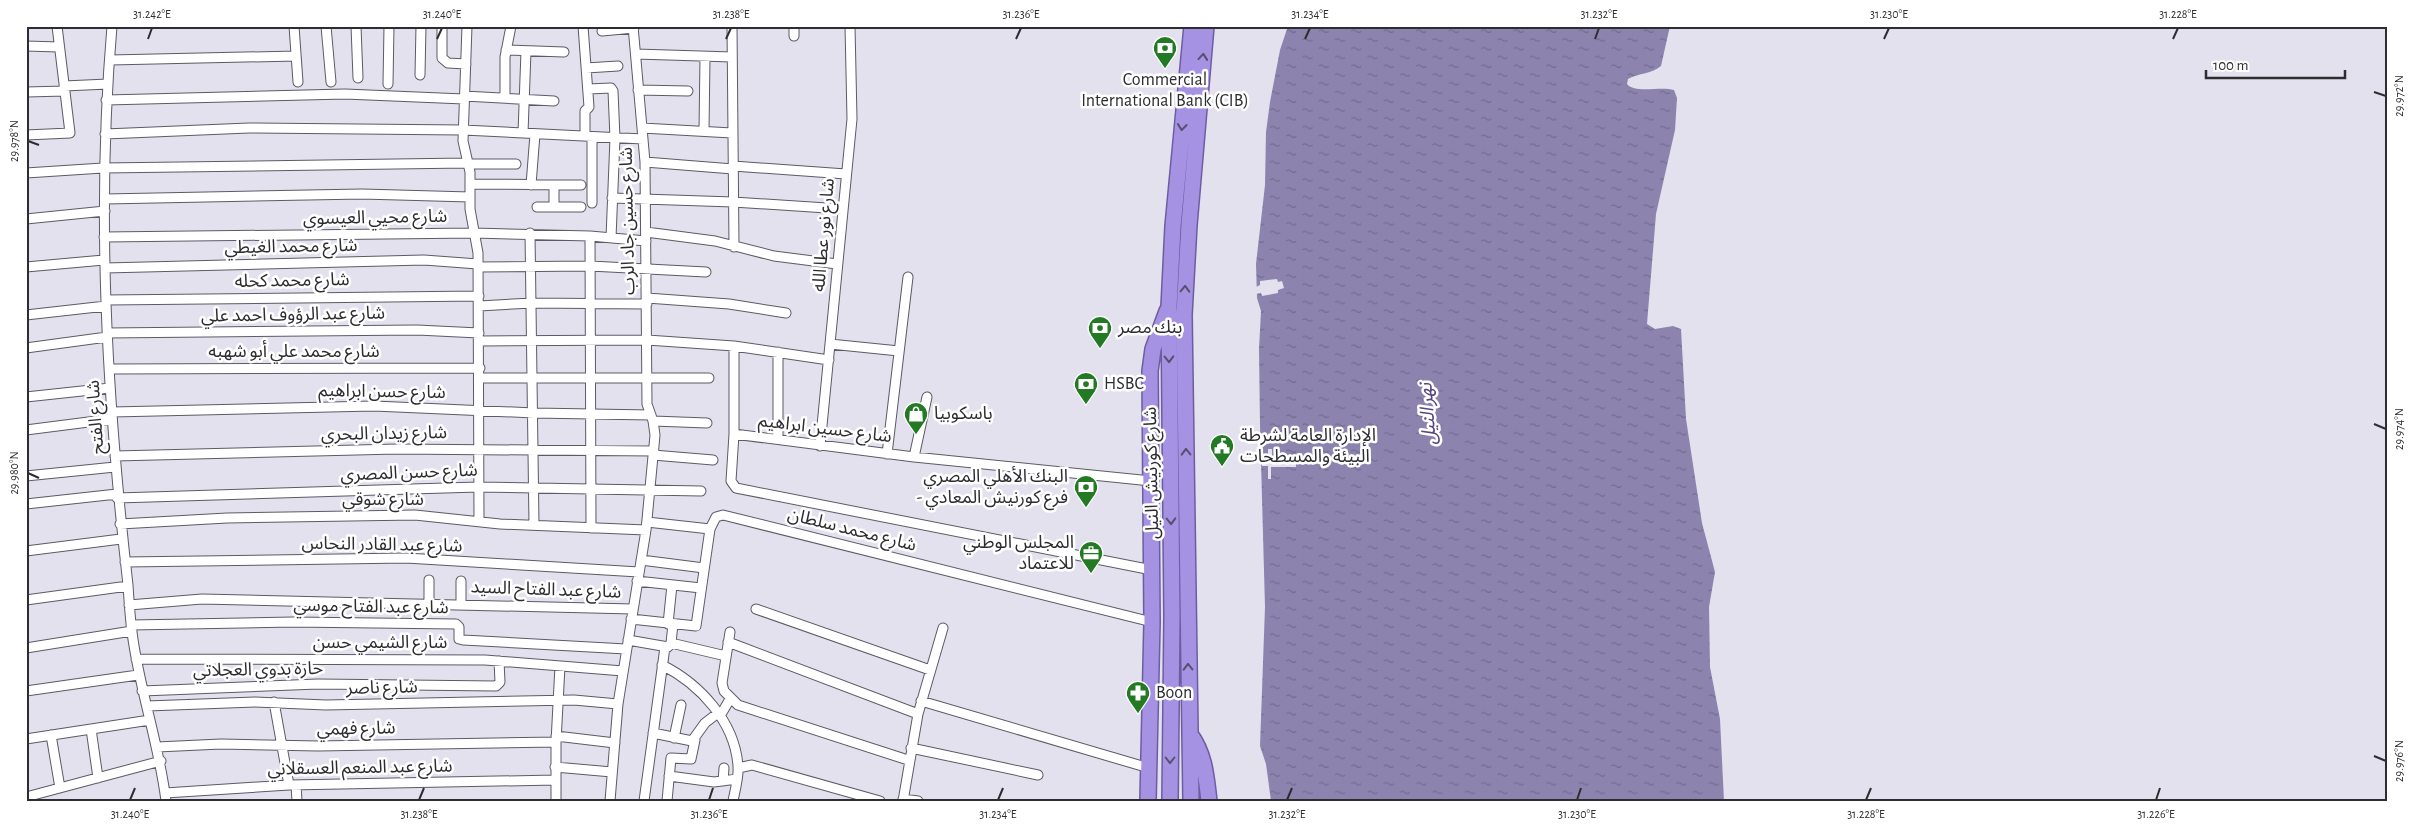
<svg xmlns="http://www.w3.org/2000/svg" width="2413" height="827" viewBox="0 0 2413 827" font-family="'Alegreya Sans','Noto Sans Arabic',sans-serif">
<defs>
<pattern id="water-ripples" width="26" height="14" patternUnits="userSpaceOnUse" patternTransform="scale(1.25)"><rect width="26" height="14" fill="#8c84ae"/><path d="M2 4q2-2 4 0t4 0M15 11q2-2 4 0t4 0" fill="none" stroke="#736c8e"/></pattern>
</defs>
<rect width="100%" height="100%" fill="#e3e1ee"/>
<path fill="url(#water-ripples)" d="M 1288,26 L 1670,26 L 1661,66 C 1652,74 1639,73 1628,79 L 1627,84 C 1635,94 1660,86 1674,90 L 1677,98 L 1675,130 L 1656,214 L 1647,324 L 1655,329 L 1673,326 L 1681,329 L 1686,419 L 1702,523 L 1715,572 L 1709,607 L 1710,667 L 1720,719 L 1724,801 L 1271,801 L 1266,764 L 1260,746 L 1265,607 L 1260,425 L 1259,349 L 1261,311 L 1257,298 L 1256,264 L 1265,185 L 1266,132 L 1270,102 L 1280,50 Z"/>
<path fill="#e3e1ee" d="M 1277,279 L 1278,282 L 1282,281 L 1284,288 L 1278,290 L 1278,293 L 1262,296 L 1261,293 L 1256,294 L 1256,287 L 1260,285 L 1260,281 Z
M 1268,449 L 1272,449 L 1272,462 L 1296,462 L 1296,467 L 1271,467 L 1271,479 L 1268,479 L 1268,466 L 1262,466 L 1262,462 L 1268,462 Z"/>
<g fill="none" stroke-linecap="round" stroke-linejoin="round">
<g stroke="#5c5a65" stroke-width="11">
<path id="minor" d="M 112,26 C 96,213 107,400 128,585 C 129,601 130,617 132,632 C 139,689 159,743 166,801
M 294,26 L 298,82
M 326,26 L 331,82
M 356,26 L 358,78
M 442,26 L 442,58 L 448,63 L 466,64
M 467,26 L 463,141 L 470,172 L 470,209 L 478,253 L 479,521
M 583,26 L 589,107 L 585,111 L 585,136
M 732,26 L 734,247
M 794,26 L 794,36
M 602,31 L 634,28
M 26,46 L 59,47
M 506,50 L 564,52
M 636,54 L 732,57
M 110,60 L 296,56
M 586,68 L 618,66
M 420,75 L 421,26
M 388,84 L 389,26
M 64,86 L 108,84
M 588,89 L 611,88 L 613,91 L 615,138 L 611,238
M 638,90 L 688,91
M 26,92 L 65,91
M 464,96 L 554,101
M 505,98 L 505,57 L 511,26
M 106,100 L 345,94 L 464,99
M 642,128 L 732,133
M 704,131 L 705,57
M 523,133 L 526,51
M 105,134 L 249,128 L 463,130 L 643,139
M 26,135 L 70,133 L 57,26
M 592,137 L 592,203
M 645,162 L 733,169
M 467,164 L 516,164
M 733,166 L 846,174
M 26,173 L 103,168 L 466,163
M 470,184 L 581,185
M 531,185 L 535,134
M 554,185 L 554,207
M 612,198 L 733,202 L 842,209
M 105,199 L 362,194 L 470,197
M 537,207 L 581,207
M 26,219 L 105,211
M 646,232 L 715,241 L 774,256 L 837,264
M 530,233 L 534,525
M 590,236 L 591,528
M 104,237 L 474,233 L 590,236 L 646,241
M 26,267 L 104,260
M 479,267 L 590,266 L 706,272
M 105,268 L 424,260 L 478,264
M 647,298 L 729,304 L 786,313
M 106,300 L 479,296
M 479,306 L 532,303 L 647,304
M 26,315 L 106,306
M 107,333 L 417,330 L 479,333
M 479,341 L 647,340 L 734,346 L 829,360
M 830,344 L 899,351
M 734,346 L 734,434 L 731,481 L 736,488 L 1152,570
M 26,348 L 107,337
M 778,352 L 778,439
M 109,369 L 480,368
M 480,378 L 709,378
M 26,397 L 110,388
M 112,412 L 374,406 L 534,413 L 651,415
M 653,421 L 707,423
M 26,430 L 112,419
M 734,434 L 914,457 L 1151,481
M 820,446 L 852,119 L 850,26
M 887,454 L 908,277
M 653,455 L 713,460
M 115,456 L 397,449 L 654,451
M 914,457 L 927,397
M 26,476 L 115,467
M 117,498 L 478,487 L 701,491
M 26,504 L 117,494
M 647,522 L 710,529
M 120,524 L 227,518 L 415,515 L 500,524 L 646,530
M 26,551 L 121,539
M 641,560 L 704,568
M 125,562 L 406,558 L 639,572
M 637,581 L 701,588
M 26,600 L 128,586
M 429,603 L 429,580
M 461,604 L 461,581
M 129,605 L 202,599 L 633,609
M 756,609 L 930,670
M 631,619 L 696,626 L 710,529 L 716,517 L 723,515 L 1152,622
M 668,624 L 672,585
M 131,625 L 293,622 L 456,624 L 459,627 L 459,639 L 463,640 L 626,649
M 730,632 L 722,683 L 724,691 L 738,705 L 908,760
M 628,640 L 668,647 L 671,643 L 673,624
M 728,642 L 918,714
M 671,643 L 726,656
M 26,648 L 132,631
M 136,659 L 485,660 L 623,671
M 662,665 C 700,684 735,722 738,766 C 739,777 735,790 733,801
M 26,691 L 138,675
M 142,691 L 318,684 L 496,686 L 500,682 L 499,661
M 921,701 L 1149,768
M 274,702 L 289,785
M 147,706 L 255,702 L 326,705 L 574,700 L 618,704
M 720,716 L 730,699
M 91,729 L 98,778
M 653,733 L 692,741 L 705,723 L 718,713
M 51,735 L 60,788
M 556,736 L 615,743
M 674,738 L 681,705
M 26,739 L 150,720
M 157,747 L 221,744 L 318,746 L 556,742
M 911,748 L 1038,775
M 555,767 L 612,772
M 738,768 L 752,765 L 880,801
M 669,776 L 714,782 L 737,779
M 723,781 L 724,768
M 296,785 L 297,801
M 165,793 L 289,785 L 556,780
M 26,797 L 161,761
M 903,799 L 918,801
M 556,801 L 556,742 L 560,666
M 610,801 L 618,704 L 646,530 L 655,435 L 653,421 L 647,404 L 645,162 L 633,26
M 644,801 L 665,647
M 667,801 L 671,758 L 691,759 L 695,740
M 903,801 L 918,714 L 943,628"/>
</g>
<g stroke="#6d5da0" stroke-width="18">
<path id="trunk" d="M 1190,734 C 1205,755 1206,776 1209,801
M 1148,801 L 1152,622 L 1150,371 L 1153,349 L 1167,311
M 1170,801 L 1172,616 L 1169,307 L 1173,226 L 1192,26
M 1191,801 L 1184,315 L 1189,225 L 1206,26"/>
</g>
<use href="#minor" stroke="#fff" stroke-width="9"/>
<use href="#trunk" stroke="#a692e3" stroke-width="15"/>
</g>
<defs><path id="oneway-chevron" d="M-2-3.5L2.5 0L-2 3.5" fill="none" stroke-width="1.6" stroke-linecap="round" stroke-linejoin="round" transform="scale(1.25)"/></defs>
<g stroke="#57506f">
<use href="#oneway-chevron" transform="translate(1203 57) rotate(-85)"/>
<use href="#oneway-chevron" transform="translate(1182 127) rotate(96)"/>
<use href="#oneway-chevron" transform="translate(1185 289) rotate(-88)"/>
<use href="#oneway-chevron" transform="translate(1169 359) rotate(89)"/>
<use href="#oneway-chevron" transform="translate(1186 452) rotate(-91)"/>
<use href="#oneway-chevron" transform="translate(1171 521) rotate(89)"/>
<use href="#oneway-chevron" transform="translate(1188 667) rotate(-91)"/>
<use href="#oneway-chevron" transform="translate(1170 760) rotate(90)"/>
</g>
<path fill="none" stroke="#2d2d31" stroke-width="2" d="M 148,39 L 152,28M 437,39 L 442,28M 726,39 L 731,28M 1016,39 L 1021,28M 1305,39 L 1310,28M 1595,39 L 1599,28M 1884,39 L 1889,28M 2173,39 L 2178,28M 2374,92 L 2386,96M 28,141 L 39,145M 2374,424 L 2386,429M 28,473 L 39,478M 2374,756 L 2386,761M 130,800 L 135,788M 419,800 L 424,788M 709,800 L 713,788M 998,800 L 1003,788M 1287,800 L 1292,788M 1577,800 L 1581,788M 1866,800 L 1871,788M 2156,800 L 2160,788"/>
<defs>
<g id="bank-pin" transform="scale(1.25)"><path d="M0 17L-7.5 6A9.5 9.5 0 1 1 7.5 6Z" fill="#247925" stroke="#fff"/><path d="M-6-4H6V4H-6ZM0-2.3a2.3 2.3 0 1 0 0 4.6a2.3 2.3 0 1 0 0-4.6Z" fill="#fff"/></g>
<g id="shop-pin" transform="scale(1.25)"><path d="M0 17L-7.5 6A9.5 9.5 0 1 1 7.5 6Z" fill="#247925" stroke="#fff"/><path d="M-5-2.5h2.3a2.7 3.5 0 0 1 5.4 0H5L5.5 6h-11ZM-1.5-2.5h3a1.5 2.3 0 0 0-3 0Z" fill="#fff"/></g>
<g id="civic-pin" transform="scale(1.25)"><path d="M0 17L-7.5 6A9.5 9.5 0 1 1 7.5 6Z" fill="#247925" stroke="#fff"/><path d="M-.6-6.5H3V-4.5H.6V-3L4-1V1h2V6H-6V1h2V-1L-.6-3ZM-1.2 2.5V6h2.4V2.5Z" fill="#fff"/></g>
<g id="office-pin" transform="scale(1.25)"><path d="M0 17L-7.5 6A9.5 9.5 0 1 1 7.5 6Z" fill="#247925" stroke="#fff"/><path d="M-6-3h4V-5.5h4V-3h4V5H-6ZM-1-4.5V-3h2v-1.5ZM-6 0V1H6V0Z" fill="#fff"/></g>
<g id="pharmacy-pin" transform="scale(1.25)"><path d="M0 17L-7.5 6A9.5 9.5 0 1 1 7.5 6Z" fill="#247925" stroke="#fff"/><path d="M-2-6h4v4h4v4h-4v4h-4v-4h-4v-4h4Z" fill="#fff"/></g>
</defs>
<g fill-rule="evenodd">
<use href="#bank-pin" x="1165" y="48"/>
<use href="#bank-pin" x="1100" y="328"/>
<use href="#bank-pin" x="1086" y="384"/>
<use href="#shop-pin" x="916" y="414"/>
<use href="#civic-pin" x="1222" y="446"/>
<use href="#bank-pin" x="1086" y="487"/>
<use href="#office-pin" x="1091" y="553"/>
<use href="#pharmacy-pin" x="1138" y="693"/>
</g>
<g text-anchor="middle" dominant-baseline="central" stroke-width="5" stroke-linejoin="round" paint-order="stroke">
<g font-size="18" fill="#2d2d31" stroke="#fff" text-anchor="start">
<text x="1165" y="80" text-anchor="middle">Commercial<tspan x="1165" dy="21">International Bank (CIB)</tspan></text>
<text x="1118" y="328">بنك مصر</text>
<text x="1104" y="384">HSBC</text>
<text x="934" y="414">باسكوبيا</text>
<text x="1240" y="436">الإدارة العامة لشرطة<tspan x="1240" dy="21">البيئة والمسطحات</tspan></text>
<text x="1068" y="477" text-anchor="end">البنك الأهلي المصري<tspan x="1068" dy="21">- فرع كورنيش المعادي</tspan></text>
<text x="1074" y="543" text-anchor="end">المجلس الوطني<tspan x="1074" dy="21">للاعتماد</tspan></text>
<text x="1156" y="693">Boon</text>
</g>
<g font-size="18" fill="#2d2d31" stroke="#fff">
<text transform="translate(375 218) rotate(-1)">شارع محيي العيسوي</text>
<text transform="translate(628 221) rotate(-91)">شارع حسين جاد الرب</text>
<text transform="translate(824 235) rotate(-85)">شارع نور عطا الله</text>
<text transform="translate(291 247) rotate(-1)">شارع محمد الغيطي</text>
<text transform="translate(292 281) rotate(-1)">شارع محمد كحله</text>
<text transform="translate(293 315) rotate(-1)">شارع عبد الرؤوف احمد علي</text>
<text x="294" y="352">شارع محمد علي أبو شهبه</text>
<text transform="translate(382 392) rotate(1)">شارع حسن ابراهيم</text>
<text transform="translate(96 417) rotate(-94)">شارع الفتح</text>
<text transform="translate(825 429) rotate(7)">شارع حسين ابراهيم</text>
<text transform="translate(384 434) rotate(-1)">شارع زيدان البحري</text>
<text transform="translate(409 473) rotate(-2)">شارع حسن المصري</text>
<text transform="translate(1152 473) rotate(-91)">شارع كورنيش النيل</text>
<text x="383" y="500">شارع شوقي</text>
<text transform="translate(852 530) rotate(14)">شارع محمد سلطان</text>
<text transform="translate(382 545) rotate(1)">شارع عبد القادر النحاس</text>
<text transform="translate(546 590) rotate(2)">شارع عبد الفتاح السيد</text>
<text transform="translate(371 607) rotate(1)">شارع عبد الفتاح موسي</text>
<text x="380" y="643">شارع الشيمي حسن</text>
<text transform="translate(258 670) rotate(-1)">حارة بدوي العجلاتي</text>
<text transform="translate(382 688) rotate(-1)">شارع ناصر</text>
<text transform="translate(356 729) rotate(-1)">شارع فهمي</text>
<text transform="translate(360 768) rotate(-1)">شارع عبد المنعم العسقلاني</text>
</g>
<g font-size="19" font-style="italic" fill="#54467f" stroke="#fff">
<text transform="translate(1428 414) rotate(-94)">نهر النيل</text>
</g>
</g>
<rect width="2413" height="827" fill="none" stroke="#ffffff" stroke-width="55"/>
<path d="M2206 70v8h139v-8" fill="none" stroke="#2d2d31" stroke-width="2.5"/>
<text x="2213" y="70" font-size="15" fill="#2d2d31" stroke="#ffffff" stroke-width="4" paint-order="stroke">100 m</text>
<rect x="28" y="28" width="2358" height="772" fill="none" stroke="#2d2d31" stroke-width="2"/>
<g font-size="12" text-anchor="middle" fill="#2d2d31">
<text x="152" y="18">31.242°E</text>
<text x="442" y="18">31.240°E</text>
<text x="731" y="18">31.238°E</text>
<text x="1021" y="18">31.236°E</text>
<text x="1310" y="18">31.234°E</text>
<text x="1599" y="18">31.232°E</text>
<text x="1889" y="18">31.230°E</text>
<text x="2178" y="18">31.228°E</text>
<text transform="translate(2399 96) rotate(-90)" y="4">29.972°N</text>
<text transform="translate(14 141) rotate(-90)" y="4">29.978°N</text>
<text transform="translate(2399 429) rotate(-90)" y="4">29.974°N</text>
<text transform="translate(14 473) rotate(-90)" y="4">29.980°N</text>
<text transform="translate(2399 761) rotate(-90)" y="4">29.976°N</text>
<text x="130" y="818">31.240°E</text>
<text x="419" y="818">31.238°E</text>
<text x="709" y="818">31.236°E</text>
<text x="998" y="818">31.234°E</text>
<text x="1287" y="818">31.232°E</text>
<text x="1577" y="818">31.230°E</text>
<text x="1866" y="818">31.228°E</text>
<text x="2156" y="818">31.226°E</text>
</g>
</svg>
